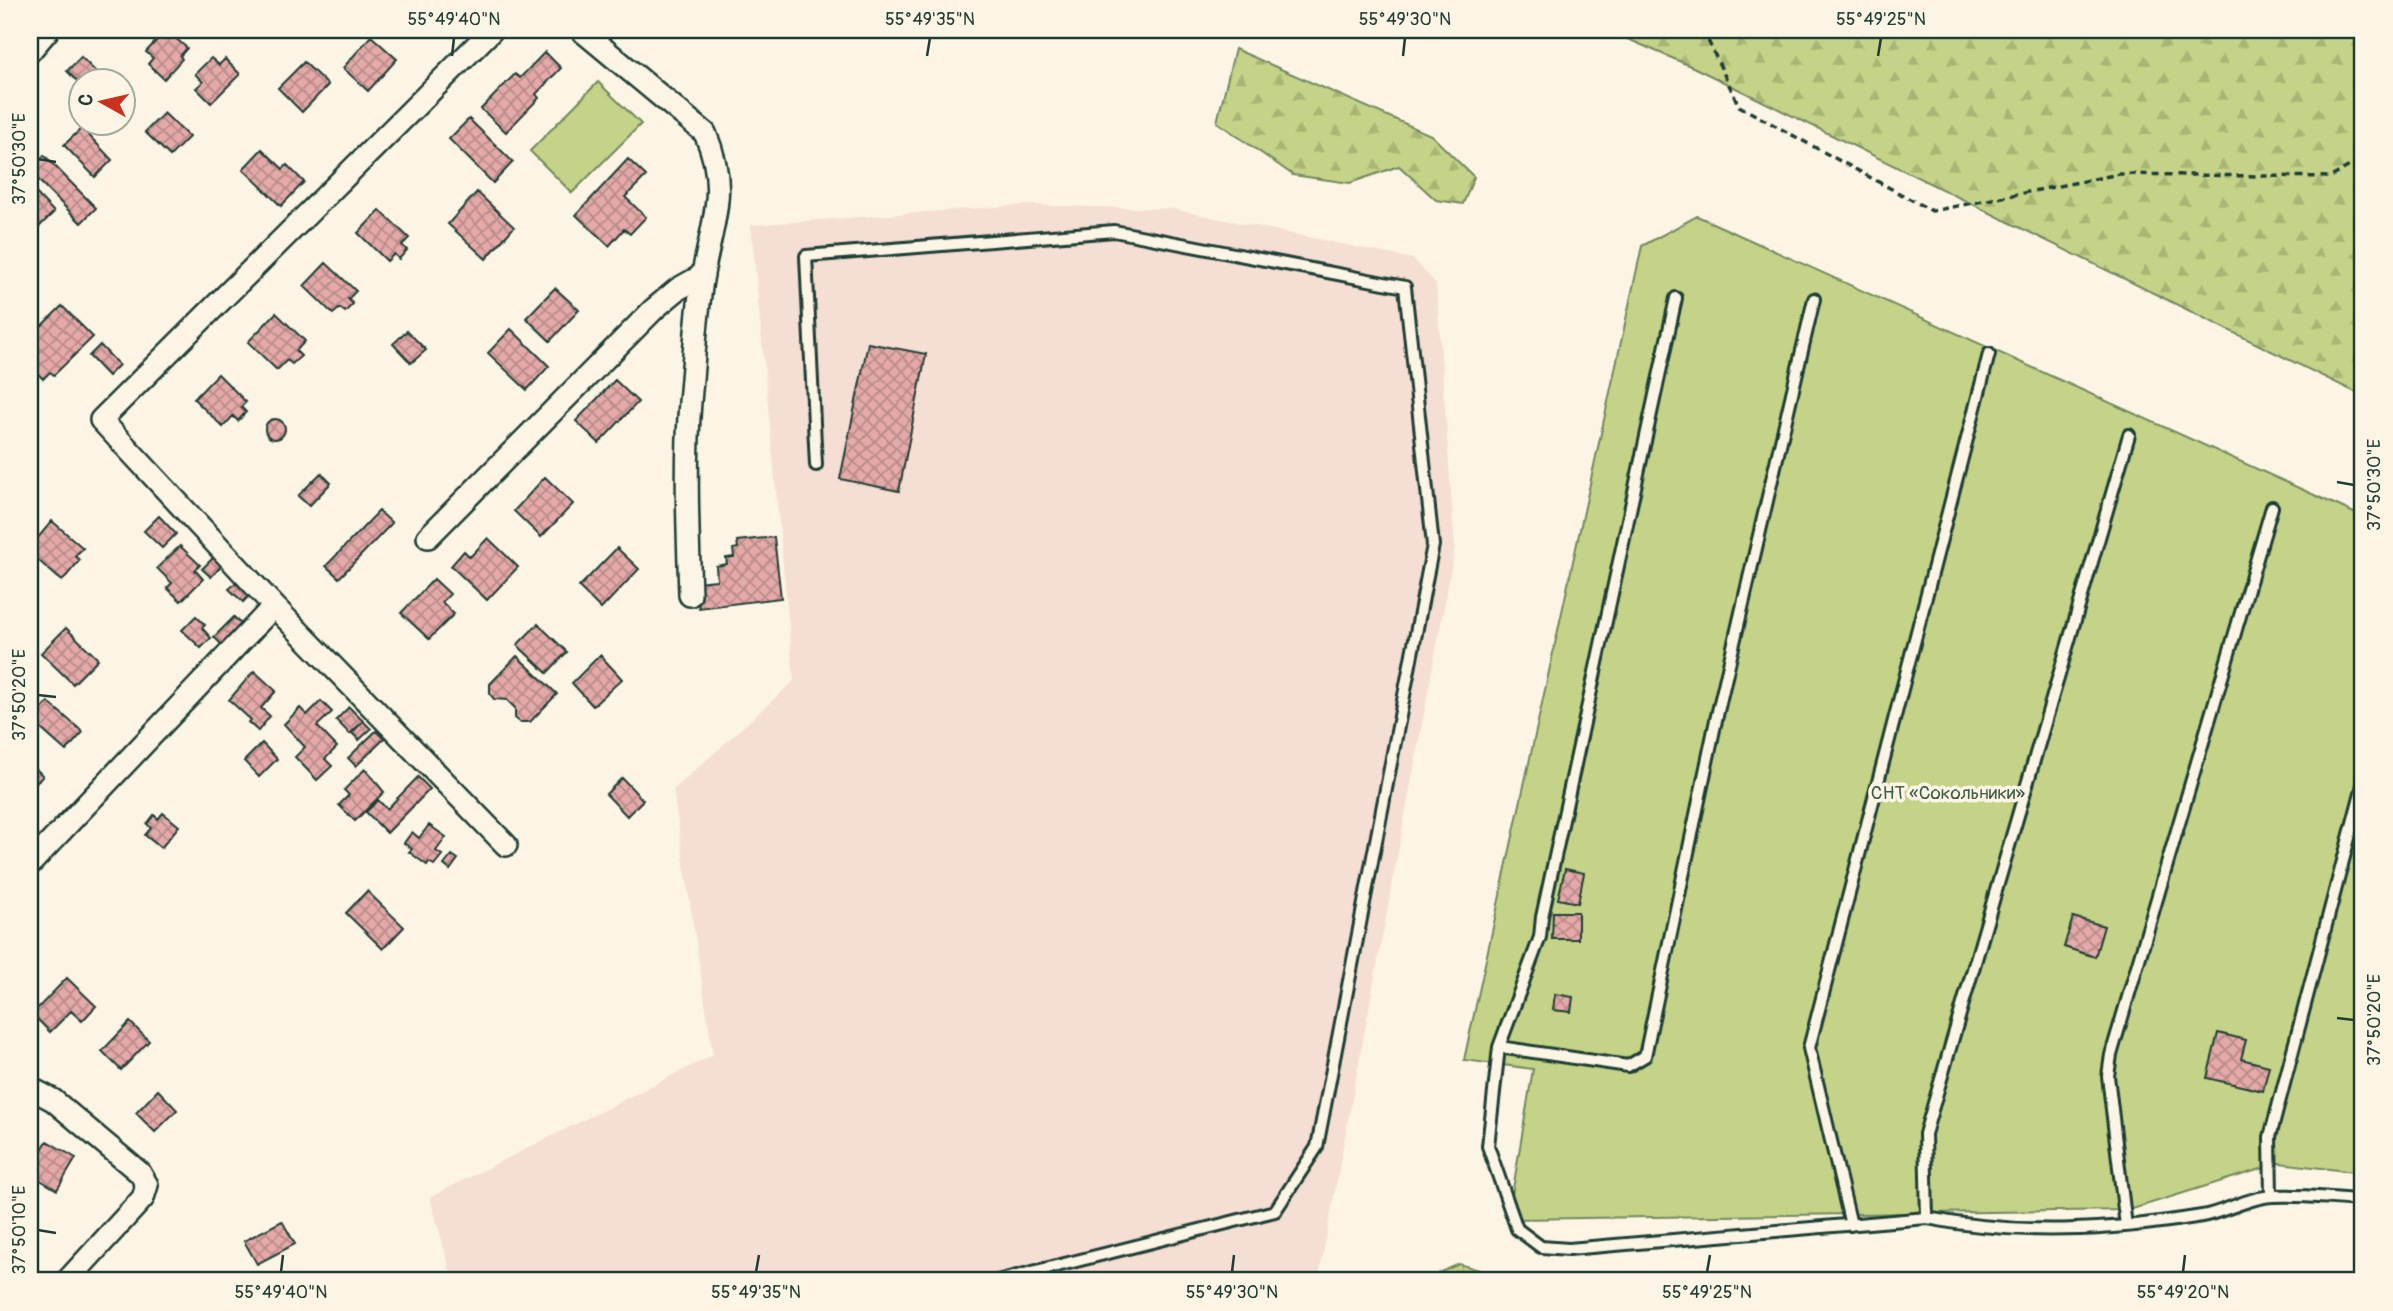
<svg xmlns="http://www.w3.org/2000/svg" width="2393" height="1311" viewBox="0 0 2393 1311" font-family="Pangolin,sans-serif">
<defs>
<pattern id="forest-firs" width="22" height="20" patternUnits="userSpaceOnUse" patternTransform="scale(1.75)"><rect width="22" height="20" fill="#c4d387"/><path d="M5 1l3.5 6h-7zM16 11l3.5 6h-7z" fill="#a8b675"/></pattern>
<pattern id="wetland-marsh" width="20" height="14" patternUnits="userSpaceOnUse" patternTransform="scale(1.75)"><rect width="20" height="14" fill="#c4d387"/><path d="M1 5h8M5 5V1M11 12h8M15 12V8" fill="none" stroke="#a8b675"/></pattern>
<pattern id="building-cross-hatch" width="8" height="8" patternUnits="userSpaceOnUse" patternTransform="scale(1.75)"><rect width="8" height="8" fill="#e4a9a8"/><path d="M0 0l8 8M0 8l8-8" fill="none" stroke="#b88b8a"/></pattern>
</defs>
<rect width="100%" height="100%" fill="#fcf5e5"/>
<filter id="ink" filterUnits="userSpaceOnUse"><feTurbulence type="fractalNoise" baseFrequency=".0143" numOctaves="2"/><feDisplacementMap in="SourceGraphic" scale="14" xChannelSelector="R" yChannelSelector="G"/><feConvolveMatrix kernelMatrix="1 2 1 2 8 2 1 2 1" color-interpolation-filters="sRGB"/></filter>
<g filter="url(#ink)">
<path fill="#f5ded3" d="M 1023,205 L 1173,209 L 1413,259 L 1436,284 L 1455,548 L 1318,1281 L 453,1281 L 430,1197 L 713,1055 L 673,790 L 794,681 L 751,225 Z"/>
<path fill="#c4d387" stroke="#72885e" stroke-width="2" d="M 598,82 L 641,124 L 572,193 L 530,151 Z
M 1697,216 L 2363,517 L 2363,1173 L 2280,1163 L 2129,1210 L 1508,1219 L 1533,1069 L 1464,1060 L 1642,246 Z"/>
<path fill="url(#forest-firs)" stroke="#72885e" stroke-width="2" d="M 1607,30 L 2363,30 L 2363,396 L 1695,68 Z
M 1235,49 L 1431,135 L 1474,177 L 1463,204 L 1436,200 L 1399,166 L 1350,183 L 1293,175 L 1217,122 Z"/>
<path fill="url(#wetland-marsh)" stroke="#72885e" stroke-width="2" d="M 1459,1264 L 1479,1270 L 1495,1281 L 1436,1281 L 1439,1273 Z"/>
<path fill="url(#building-cross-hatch)" stroke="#1f3d34" stroke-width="2" d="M 166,30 L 187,48 L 180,56 L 182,59 L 164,79 L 148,64 L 153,58 L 146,52 Z
M 371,36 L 397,59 L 368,91 L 343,68 Z
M 545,52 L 561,68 L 536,94 L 539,98 L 506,132 L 481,109 L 515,74 L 520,78 Z
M 81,57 L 98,74 L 92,80 L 80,80 L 80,84 L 67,71 Z
M 211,58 L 219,65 L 225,59 L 240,74 L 211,103 L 196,88 L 203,82 L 195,74 Z
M 304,62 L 328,85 L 302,112 L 278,88 Z
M 164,113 L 189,137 L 170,156 L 145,132 Z
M 469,119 L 513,162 L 493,183 L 449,139 Z
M 82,128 L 112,160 L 95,177 L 64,145 Z
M 262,149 L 283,169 L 287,165 L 304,182 L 281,206 L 243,169 Z
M 44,155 L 96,208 L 81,223 L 30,172 Z
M 628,159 L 646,176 L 625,197 L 646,217 L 630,234 L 624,229 L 609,246 L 576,215 Z
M 30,187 L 54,212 L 33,233 L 30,230 Z
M 477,192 L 514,227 L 486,259 L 448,224 Z
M 380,210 L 409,238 L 402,245 L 407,250 L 399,259 L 394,254 L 387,261 L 358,233 Z
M 326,263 L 356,291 L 348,299 L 353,304 L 345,312 L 340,308 L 333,314 L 304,286 Z
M 555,288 L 579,310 L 550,341 L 526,318 Z
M 62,306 L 93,337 L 54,375 L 50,372 L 43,379 L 30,365 L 30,337 Z
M 276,313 L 305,341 L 296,351 L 301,356 L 292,364 L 287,360 L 277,370 L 248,342 Z
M 511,329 L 549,366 L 527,390 L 488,353 Z
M 407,331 L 426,350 L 411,363 L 393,344 Z
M 868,343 L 926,354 L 899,491 L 840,479 Z
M 100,345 L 119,365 L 108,376 L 89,356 Z
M 218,374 L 246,402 L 241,407 L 246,412 L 238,421 L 233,416 L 223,427 L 194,399 Z
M 615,380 L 638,402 L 599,443 L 576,421 Z
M265 429a10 10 0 1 1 20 0a10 10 0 1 1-20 0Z
M 321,473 L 331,483 L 309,506 L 298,496 Z
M 545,477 L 573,504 L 541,537 L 514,511 Z
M 379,511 L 392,523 L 339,578 L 326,566 Z
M 159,516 L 176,534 L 162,548 L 144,531 Z
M 52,521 L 83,548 L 75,556 L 80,560 L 62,581 L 30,553 L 30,547 Z
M 774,537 L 781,598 L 699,608 L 696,582 L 717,580 L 716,566 L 727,564 L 726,558 L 734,557 L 733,549 L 738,548 L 737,541 Z
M 488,538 L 518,567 L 487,600 L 451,566 L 464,551 L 470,557 Z
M 180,546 L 200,565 L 195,570 L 203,579 L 181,601 L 167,588 L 172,583 L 157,568 Z
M 617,548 L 639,569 L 601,609 L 579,587 Z
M 215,556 L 223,564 L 211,577 L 202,569 Z
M 434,579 L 450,594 L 442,602 L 454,614 L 429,639 L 401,613 Z
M 236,583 L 249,596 L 243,602 L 229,589 Z
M 196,616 L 205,625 L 202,628 L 211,638 L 201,648 L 182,630 Z
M 234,617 L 245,628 L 225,648 L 214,637 Z
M 538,624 L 567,652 L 547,673 L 517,645 Z
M 66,628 L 98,659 L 73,684 L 41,653 Z
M 600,655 L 622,679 L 593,706 L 572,683 Z
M 517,656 L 557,694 L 530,722 L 520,722 L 515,718 L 515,708 L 507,700 L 494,699 L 490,694 L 490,684 Z
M 254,671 L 276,691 L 261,708 L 270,716 L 258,731 L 248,722 L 251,720 L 229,700 Z
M 321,701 L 332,712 L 317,726 L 337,747 L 325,759 L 332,766 L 317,780 L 295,757 L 305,747 L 284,724 L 300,708 L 307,715 Z
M 48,702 L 83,732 L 66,751 L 32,721 Z
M 349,707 L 363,721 L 350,734 L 336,720 Z
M 363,721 L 371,729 L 359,740 L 352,733 Z
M 376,731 L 384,739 L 356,766 L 348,758 Z
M 262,743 L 277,759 L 259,777 L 244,761 Z
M 30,763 L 43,776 L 30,789 Z
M 365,769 L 384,792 L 355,821 L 339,805 L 349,795 L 344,790 Z
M 418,777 L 430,789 L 387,833 L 366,812 L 378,800 L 387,809 Z
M 622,778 L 643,800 L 627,816 L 606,794 Z
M 163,813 L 179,826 L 161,848 L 145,835 L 151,828 L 147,824 L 154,815 L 158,819 Z
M 429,825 L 446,837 L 436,851 L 442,855 L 434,865 L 429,862 L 427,865 L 409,852 L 412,849 L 404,843 L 412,832 L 419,838 Z
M 452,855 L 458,859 L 450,870 L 444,865 Z
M 1565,869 L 1584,873 L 1578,903 L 1558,899 Z
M 367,891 L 404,927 L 383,949 L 346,913 Z
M 1553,912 L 1578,912 L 1578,939 L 1552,939 Z
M 2073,917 L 2104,926 L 2095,957 L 2064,947 Z
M 67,978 L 96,1006 L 82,1021 L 71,1011 L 50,1032 L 32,1014 Z
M 1555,994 L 1573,997 L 1571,1012 L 1553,1010 Z
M 130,1022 L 149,1041 L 121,1070 L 102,1051 Z
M 2218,1033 L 2246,1040 L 2241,1059 L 2269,1066 L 2263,1091 L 2207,1078 Z
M 158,1090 L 177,1110 L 155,1132 L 136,1113 Z
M 47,1141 L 76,1158 L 57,1190 L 30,1174 L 30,1169 Z
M 282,1221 L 295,1244 L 257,1264 L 244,1241 Z"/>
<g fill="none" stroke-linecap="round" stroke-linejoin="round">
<g stroke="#1f3d34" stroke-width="16">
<path id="lane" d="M 1676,298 L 1542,917 L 1540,937 L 1499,1047 L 1488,1146 L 1517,1229 L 1541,1247 L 1569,1249 L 1927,1218 C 2018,1236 2110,1231 2202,1216 C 2225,1212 2249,1197 2273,1196 C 2302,1194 2334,1199 2363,1200
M 816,465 L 806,256 L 1114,231 L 1405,287 L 1433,545 L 1317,1147 L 1275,1211 L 997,1281
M 1499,1047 L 1628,1066 L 1645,1056 L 1716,720 L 1814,299
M 2271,1196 L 2270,1137 L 2363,785
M 1927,1218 L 1925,1134 L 2129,435
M 1851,1225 L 1809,1048 L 1989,354
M 2126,1226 L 2108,1076 L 2111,1055 L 2272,507"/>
</g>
<g stroke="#1f3d34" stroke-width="26">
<path id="street" d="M 492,30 L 101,420 L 274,606 L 506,845
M 581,30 L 705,133 C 729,188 713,219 703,274 C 696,316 694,360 690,402 C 685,466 688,531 690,595
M 30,51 L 48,30
M 428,537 L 654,309 L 678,289 L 703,275
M 30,864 L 274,606
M 30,1088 L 53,1100 L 140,1173 L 147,1185 L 143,1198 L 67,1281"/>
</g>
<path stroke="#1f3d34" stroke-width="3.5" stroke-dasharray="7 5" stroke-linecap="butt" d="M 1703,30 L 1739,106 L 1932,211 L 2119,174 L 2331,177 L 2363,158"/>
<use href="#lane" stroke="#fcf5e5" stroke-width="10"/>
<use href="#street" stroke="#fcf5e5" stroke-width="21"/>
</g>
</g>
<path fill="none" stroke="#1f3d34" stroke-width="2.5" d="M 452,56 L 454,38M 927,56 L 930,38M 1403,56 L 1405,38M 1878,56 L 1881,38M 38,159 L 56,162M 2337,482 L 2354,485M 38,695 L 56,697M 2337,1018 L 2354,1020M 38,1230 L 56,1233M 281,1272 L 283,1255M 756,1272 L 759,1255M 1232,1272 L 1234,1255M 1707,1272 L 1710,1255M 2183,1272 L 2185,1255"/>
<g text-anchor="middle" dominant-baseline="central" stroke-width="7" stroke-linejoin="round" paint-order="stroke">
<g font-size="19" fill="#405b45" stroke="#fcf5e5">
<text x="1948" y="793">СНТ «Сокольники»</text>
</g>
</g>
<rect width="2393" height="1311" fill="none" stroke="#fcf5e5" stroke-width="77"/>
<g transform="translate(102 102) rotate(278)"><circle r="33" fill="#fcf5e5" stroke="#a4ab9e" stroke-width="2"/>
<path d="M0-5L12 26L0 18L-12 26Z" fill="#c8321e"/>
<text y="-10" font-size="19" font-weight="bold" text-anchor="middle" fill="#1f3d34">С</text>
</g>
<rect x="38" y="38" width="2316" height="1234" fill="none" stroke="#1f3d34" stroke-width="2.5"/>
<g font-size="18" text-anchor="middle" fill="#1f3d34">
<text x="454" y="25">55°49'40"N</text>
<text x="930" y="25">55°49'35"N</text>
<text x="1405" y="25">55°49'30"N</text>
<text x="1881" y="25">55°49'25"N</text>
<text transform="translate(19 159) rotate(-90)" y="6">37°50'30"E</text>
<text transform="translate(2374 485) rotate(-90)" y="6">37°50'30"E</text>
<text transform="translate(19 695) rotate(-90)" y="6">37°50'20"E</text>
<text transform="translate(2374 1020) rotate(-90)" y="6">37°50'20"E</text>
<text transform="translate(19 1230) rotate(-90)" y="6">37°50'10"E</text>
<text x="281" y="1298">55°49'40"N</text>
<text x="756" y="1298">55°49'35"N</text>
<text x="1232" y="1298">55°49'30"N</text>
<text x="1707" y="1298">55°49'25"N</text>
<text x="2183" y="1298">55°49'20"N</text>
</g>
</svg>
